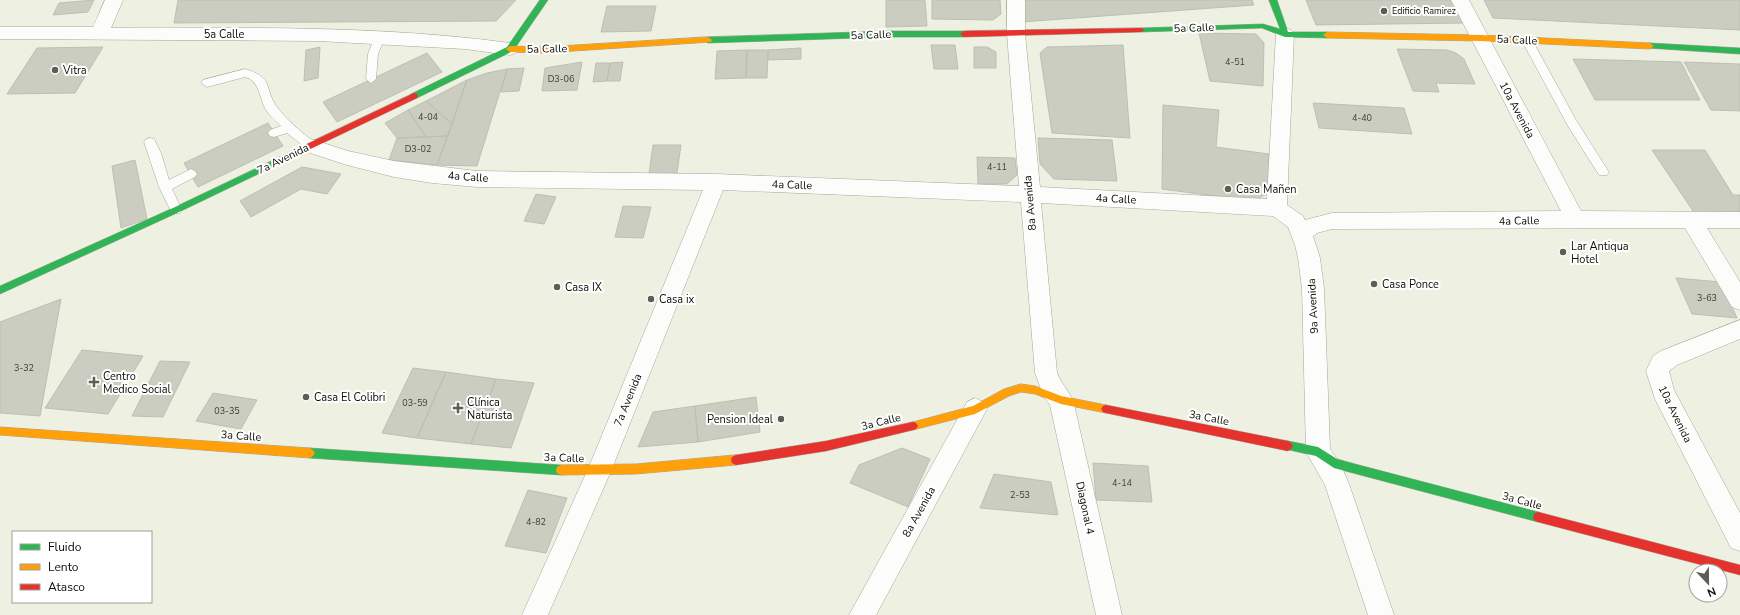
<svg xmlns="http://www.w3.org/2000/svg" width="1740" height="615" viewBox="0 0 1740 615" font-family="'Nunito Sans',sans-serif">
<rect width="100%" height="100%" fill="#eef1e2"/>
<path fill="#cbcdc1" stroke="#bcbfb3" d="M 94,0 L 88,12 L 53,15 L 59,3 Z
M 178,0 L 516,0 L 496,21 L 174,23 Z
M 886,0 L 925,0 L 927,26 L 886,27 Z
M 932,0 L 1000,0 L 1001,14 L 993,20 L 932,19 Z
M 1022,0 L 1252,0 L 1254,5 L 1021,22 Z
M 1306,0 L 1452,0 L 1464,23 L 1316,25 Z
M 1484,0 L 1740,0 L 1740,30 L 1493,18 Z
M 607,6 L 656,6 L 651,31 L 601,32 Z
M 1199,33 L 1256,34 L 1264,43 L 1263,86 L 1210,81 Z
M 931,45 L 955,45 L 958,69 L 934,69 Z
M 1123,45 L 1130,138 L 1052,133 L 1040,53 L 1047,47 Z
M 103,47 L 75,93 L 7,94 L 37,48 Z
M 320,47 L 318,78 L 304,81 L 306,50 Z
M 974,47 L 987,47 L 996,52 L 996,68 L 974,68 Z
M 801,48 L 801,59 L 768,60 L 768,50 Z
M 1397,49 L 1447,50 L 1456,53 L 1464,59 L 1475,84 L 1436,83 L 1439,92 L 1413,91 Z
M 747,50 L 746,78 L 715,79 L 717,51 Z
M 747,50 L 768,50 L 767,78 L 746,78 Z
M 427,53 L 442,72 L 337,122 L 323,102 Z
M 1573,59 L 1681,62 L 1700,100 L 1595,100 Z
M 582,62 L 577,90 L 542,91 L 545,68 Z
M 623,62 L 620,81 L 607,81 L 610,63 Z
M 1684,62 L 1740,64 L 1740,111 L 1711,110 Z
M 596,63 L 610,63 L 607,81 L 593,82 Z
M 524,68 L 519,91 L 501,92 L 507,69 Z
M 507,69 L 477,166 L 437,165 L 467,80 L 487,73 Z
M 467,80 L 452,124 L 426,101 Z
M 426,101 L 452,124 L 448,136 L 426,137 L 408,110 Z
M 1313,103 L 1404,108 L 1412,134 L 1319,128 Z
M 1163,105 L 1219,110 L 1216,147 L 1269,154 L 1269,193 L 1252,201 L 1162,189 Z
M 408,110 L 426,137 L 397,138 L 385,123 Z
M 268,123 L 283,146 L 198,187 L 184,163 Z
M 448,136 L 437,165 L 389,160 L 397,138 Z
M 1038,138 L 1112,140 L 1117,181 L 1054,179 L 1040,164 Z
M 653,145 L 681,145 L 677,173 L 649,174 Z
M 1652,150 L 1705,150 L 1733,195 L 1740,195 L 1740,219 L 1697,217 Z
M 977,157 L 1015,158 L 1017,175 L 1007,184 L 978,184 Z
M 135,160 L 147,219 L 121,228 L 112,166 Z
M 302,167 L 341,174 L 327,194 L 301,189 L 251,217 L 240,201 Z
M 536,194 L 556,197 L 544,224 L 524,221 Z
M 623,206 L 651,207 L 643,238 L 615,237 Z
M 1676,278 L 1721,282 L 1737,318 L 1692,314 Z
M 61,299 L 40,416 L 0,413 L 0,322 Z
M 82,350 L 143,356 L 108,414 L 45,408 Z
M 160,361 L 190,362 L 163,417 L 132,416 Z
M 413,368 L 446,372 L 417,438 L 382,433 Z
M 446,372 L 496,379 L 471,444 L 417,438 Z
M 496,379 L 534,383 L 511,448 L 471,444 Z
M 213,393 L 257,400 L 241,429 L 196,421 Z
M 756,397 L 760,432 L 698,442 L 695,406 Z
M 695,406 L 698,442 L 638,447 L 653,412 Z
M 902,448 L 930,459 L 908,507 L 850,483 L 859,465 Z
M 1093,463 L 1148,466 L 1152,502 L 1096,500 Z
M 994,474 L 1051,482 L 1058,515 L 980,508 Z
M 528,490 L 567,498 L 546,553 L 505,546 Z"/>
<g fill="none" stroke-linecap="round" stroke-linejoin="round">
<g stroke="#a4a79b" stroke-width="1">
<path id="lane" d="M 379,35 L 384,39 L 378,54 L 376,79 L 371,83 L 366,79 L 368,54 L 375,36 Z
M 1527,37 L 1531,38 L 1576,120 L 1607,169 L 1609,172 L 1607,175 L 1599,175 L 1568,126 L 1522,41 Z
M 245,69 C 275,78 263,87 277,107 C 287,121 302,132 315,143 L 317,146 L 315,149 L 307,149 L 287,133 L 274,137 L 270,136 L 268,133 L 270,130 L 281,126 C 276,121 270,116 266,110 C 259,98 260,81 245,77 L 207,87 L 201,83 L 203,80 Z
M 150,138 L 154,139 L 161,153 L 169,180 L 191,169 L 195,171 L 197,174 L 195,177 L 172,189 L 182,210 L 180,213 L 172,213 L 159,187 L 144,142 L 146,139 Z"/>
</g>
<g stroke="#a4a79b" stroke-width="1">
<path id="street" d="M 105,0 L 123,0 L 111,28 C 244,28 378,25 510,43 L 516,45 L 519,49 L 516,53 L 510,55 L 465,49 L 318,41 L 0,39 L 0,27 L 93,27 Z
M 1007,0 L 1025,0 L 1025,34 L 1040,187 L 1267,199 L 1276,34 L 1279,30 L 1285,28 L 1291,30 L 1294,34 L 1287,205 L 1303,216 L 1305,220 L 1332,213 L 1561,211 L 1451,0 L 1469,0 L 1581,211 L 1740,212 L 1740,228 L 1707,228 L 1740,282 L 1740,310 L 1732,307 L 1685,228 L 1332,229 L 1317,233 L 1313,236 L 1320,258 L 1324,288 L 1330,449 L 1340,463 L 1349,484 L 1394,615 L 1368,615 L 1325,485 L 1306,452 L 1302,288 L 1298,258 L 1295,245 L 1288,227 L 1273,216 L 1041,203 L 1057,373 C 1061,383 1068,390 1073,400 L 1122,615 L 1096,615 L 1050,405 L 1044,397 L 1035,373 L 1021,202 L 723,190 L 611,471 L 548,615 L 522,615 L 588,469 L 703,190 L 477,187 L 432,183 L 394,177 L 347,165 L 304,151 L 301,146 L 304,141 L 311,139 L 348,151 L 394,161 L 477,171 L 716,174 L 1019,186 L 1007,34 Z
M 1740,320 L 1740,339 L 1677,365 L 1669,371 L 1674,390 L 1740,513 L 1740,551 L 1731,548 L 1655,399 L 1646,371 L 1653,356 L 1661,351 Z
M 975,398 L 983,402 L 987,409 L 876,615 L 849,615 L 967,402 Z"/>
</g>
<g stroke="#a4a79b" stroke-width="1">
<path id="fast" d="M 540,0 L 548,0 L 513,51 L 417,98 L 411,98 L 410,96 L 411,94 L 507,47 Z
M 1269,0 L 1277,0 L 1288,32 L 1327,32 L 1331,35 L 1327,38 L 1285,37 L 1262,28 L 1141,32 L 1137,30 L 1141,28 L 1263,24 L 1280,29 Z
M 889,31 L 964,31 L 968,34 L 964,37 L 889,37 L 708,43 L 704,40 L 708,37 Z
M 1650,43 L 1740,48 L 1740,54 L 1647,48 L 1647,44 Z
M 299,148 L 303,151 L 302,153 L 179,212 L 0,294 L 0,286 L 173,208 Z
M 1288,441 L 1318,447 L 1337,459 L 1355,464 L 1538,512 L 1542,514 L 1543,517 L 1542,520 L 1538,522 L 1334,468 L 1316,456 L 1285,449 L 1283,446 L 1285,443 Z
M 310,448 L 561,465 L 565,467 L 566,470 L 565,473 L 561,475 L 310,458 L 307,456 L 305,453 L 307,450 Z"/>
</g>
<g stroke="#a4a79b" stroke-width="1">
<path id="slow" d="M 1327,32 L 1480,35 L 1650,43 L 1654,46 L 1650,49 L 1480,41 L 1327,38 L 1323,35 Z
M 708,37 L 712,40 L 711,42 L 543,53 L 510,52 L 506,49 L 510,46 L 543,47 Z
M 1021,384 L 1035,386 L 1061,396 L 1106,405 L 1109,406 L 1111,409 L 1109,412 L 1106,413 L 1061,404 L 1035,394 L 1021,392 L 1009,396 L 975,414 L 913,430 L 910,429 L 908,426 L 910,423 L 913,422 L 973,406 L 1004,389 Z
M 0,427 L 310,448 L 313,450 L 315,453 L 313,456 L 310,458 L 0,435 Z
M 736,455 L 740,457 L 741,460 L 740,463 L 736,465 L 636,474 L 561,475 L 557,473 L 556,470 L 557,467 L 561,465 L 636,464 Z"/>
</g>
<g stroke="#a4a79b" stroke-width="1">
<path id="jam" d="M 1141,28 L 1145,30 L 1141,32 L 964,37 L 960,34 L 964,31 Z
M 414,93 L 417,94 L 418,96 L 417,98 L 302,153 L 299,154 L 295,151 L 296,149 Z
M 1106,405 L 1288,441 L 1291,443 L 1293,446 L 1291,449 L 1288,451 L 1106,413 L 1103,412 L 1101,409 L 1103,406 Z
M 913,422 L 916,423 L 918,426 L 916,429 L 913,430 L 826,451 L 736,465 L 732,463 L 731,460 L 732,457 L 736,455 L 826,441 Z
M 1538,512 L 1740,565 L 1740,575 L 1538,522 L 1534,520 L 1533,517 L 1534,514 Z"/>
</g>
<use href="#lane" fill="#fcfdfb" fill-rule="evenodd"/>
<use href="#street" fill="#fcfdfb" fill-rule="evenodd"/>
<use href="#fast" fill="#30b455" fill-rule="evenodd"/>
<use href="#slow" fill="#ff9f0a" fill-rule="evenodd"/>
<use href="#jam" fill="#e5322d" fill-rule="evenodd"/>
</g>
<g fill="#5c5d53" stroke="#fff" stroke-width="1.5">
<circle cx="1384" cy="11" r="4"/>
<circle cx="55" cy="70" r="4"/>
<circle cx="1228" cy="189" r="4"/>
<circle cx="1563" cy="252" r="4"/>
<circle cx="1374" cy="284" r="4"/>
<circle cx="557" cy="287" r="4"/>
<circle cx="651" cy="299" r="4"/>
<path d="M92 376h4v4h4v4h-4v4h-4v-4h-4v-4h4z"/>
<circle cx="306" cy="397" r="4"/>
<path d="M456 402h4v4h4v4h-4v4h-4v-4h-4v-4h4z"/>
<circle cx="781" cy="419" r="4"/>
</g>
<g text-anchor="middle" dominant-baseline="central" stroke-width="4" stroke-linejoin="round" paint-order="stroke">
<g font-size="9" fill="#0d0e06" stroke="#fff" text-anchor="start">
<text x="1392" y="11">Edificio Ramirez</text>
</g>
<g font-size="9" fill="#3c3e35">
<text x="1235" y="62">4-51</text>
<text x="561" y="79">D3-06</text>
<text x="428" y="117">4-04</text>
<text x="1362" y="118">4-40</text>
<text x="418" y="149">D3-02</text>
<text x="997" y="167">4-11</text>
<text x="1707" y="298">3-63</text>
<text x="24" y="368">3-32</text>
<text x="415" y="403">03-59</text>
<text x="227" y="411">03-35</text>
<text x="1122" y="483">4-14</text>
<text x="1020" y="495">2-53</text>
<text x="536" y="522">4-82</text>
</g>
<g font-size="11" fill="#0d0e06" stroke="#fff">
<text transform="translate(1194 28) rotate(-2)">5a Calle</text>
<text x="224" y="34">5a Calle</text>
<text transform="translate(871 35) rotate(-2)">5a Calle</text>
<text transform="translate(1517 40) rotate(3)">5a Calle</text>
<text transform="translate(547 49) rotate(-1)">5a Calle</text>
<text transform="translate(1517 110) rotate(62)">10a Avenida</text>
<text transform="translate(283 159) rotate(-26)">7a Avenida</text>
<text transform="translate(468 177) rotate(4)">4a Calle</text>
<text transform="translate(792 185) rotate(2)">4a Calle</text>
<text transform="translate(1116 199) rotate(3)">4a Calle</text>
<text transform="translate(1030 203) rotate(-95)">8a Avenida</text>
<text transform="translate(1519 221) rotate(-1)">4a Calle</text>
<text transform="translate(1313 306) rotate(-93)">9a Avenida</text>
<text transform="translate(628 400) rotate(-68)">7a Avenida</text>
<text transform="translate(1675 414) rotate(64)">10a Avenida</text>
<text transform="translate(1209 418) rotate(11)">3a Calle</text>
<text transform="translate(881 422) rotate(-14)">3a Calle</text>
<text transform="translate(241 436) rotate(4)">3a Calle</text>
<text transform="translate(564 458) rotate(2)">3a Calle</text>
<text transform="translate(1522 501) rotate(15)">3a Calle</text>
<text transform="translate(1085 508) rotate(78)">Diagonal 4</text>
<text transform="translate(919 512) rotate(-61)">8a Avenida</text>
</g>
<g font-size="11" fill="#0d0e06" stroke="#fff" text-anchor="start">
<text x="63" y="70">Vitra</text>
<text x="1236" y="189">Casa Mañen</text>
<text x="1571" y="246">Lar Antiqua<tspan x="1571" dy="13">Hotel</tspan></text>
<text x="1382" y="284">Casa Ponce</text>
<text x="565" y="287">Casa IX</text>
<text x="659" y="299">Casa ix</text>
<text x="103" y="376">Centro<tspan x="103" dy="13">Medico Social</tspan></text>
<text x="314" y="397">Casa El Colibri</text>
<text x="467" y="402">Clínica<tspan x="467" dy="13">Naturista</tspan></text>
<text x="773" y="419" text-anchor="end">Pension Ideal</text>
</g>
</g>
<rect x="12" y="531" width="140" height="72" fill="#ffffff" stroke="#9e9f9b"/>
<rect x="20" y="544" width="20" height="6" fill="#30b455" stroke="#9e9f9b"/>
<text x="48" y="551" font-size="12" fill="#0d0e06">Fluido</text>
<rect x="20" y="564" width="20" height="6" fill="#ff9f0a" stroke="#9e9f9b"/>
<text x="48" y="571" font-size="12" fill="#0d0e06">Lento</text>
<rect x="20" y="584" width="20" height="6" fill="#e5322d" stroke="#9e9f9b"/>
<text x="48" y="591" font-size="12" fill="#0d0e06">Atasco</text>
<g transform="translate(1708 583) rotate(158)"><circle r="19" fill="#ffffff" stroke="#9e9f9b"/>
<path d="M0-3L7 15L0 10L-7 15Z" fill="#5c5d53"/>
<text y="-6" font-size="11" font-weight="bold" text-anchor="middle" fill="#0d0e06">N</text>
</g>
</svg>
